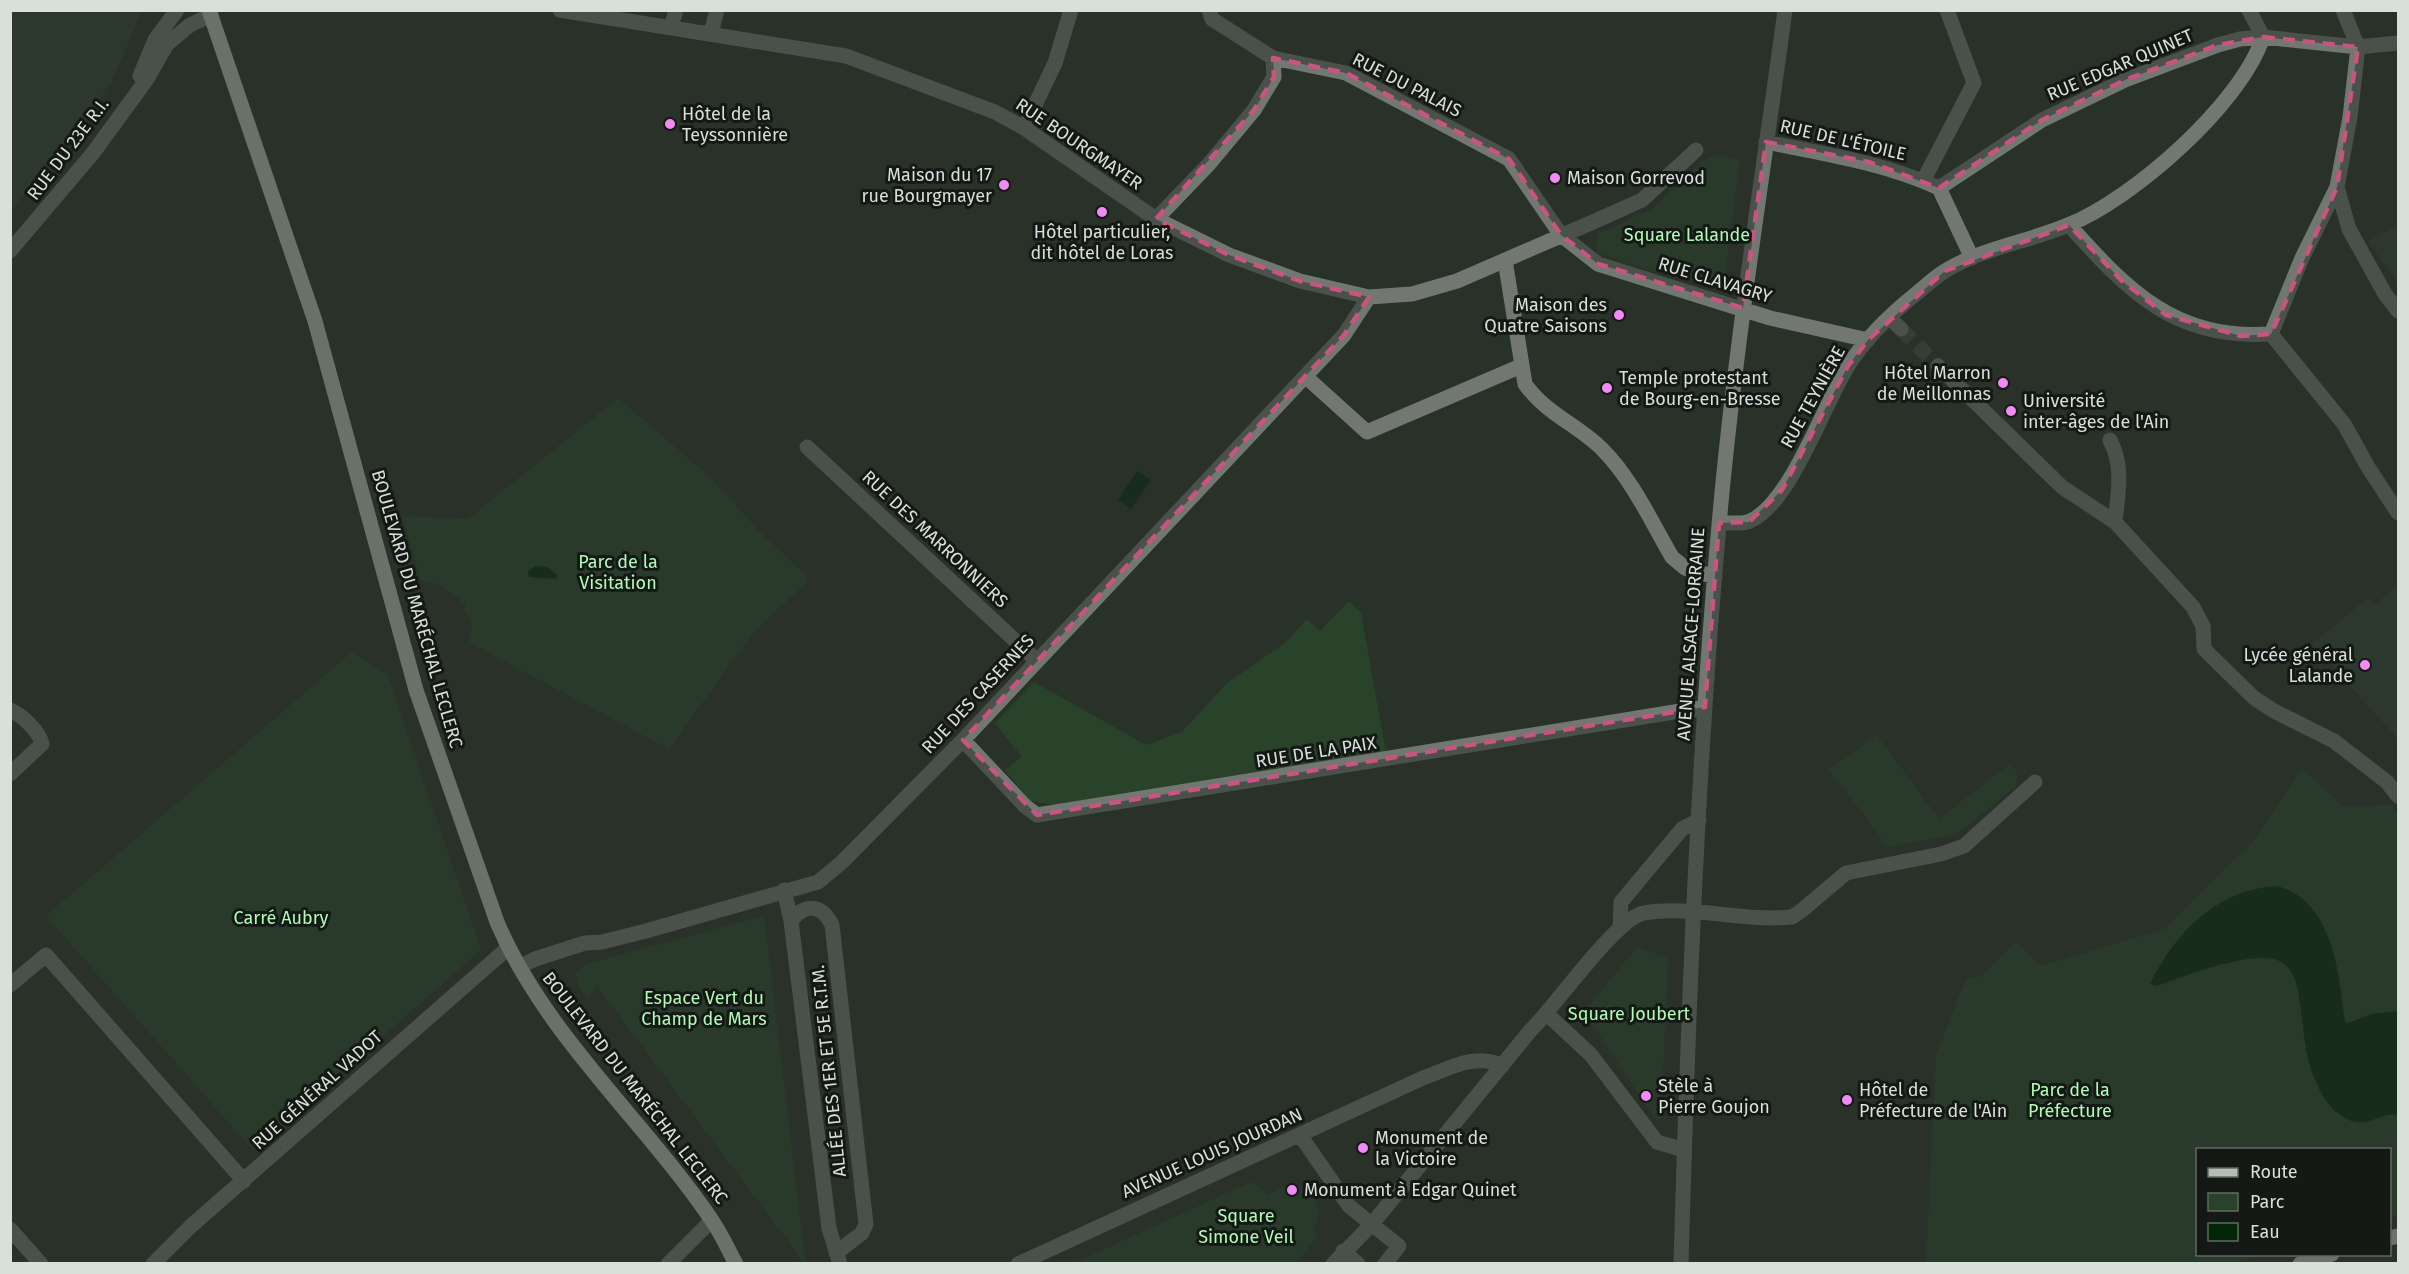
<svg xmlns="http://www.w3.org/2000/svg" width="2409" height="1274" viewBox="0 0 2409 1274" font-family="'Fira Sans',sans-serif">
<rect width="100%" height="100%" fill="#293229"/>
<path fill="#303e31" d="M 11,10 L 142,11 L 112,81 L 64,150 L 11,210 Z
M 2398,224 L 2398,284 L 2368,241 Z
M 2398,585 L 2398,739 L 2312,644 L 2368,598 L 2374,605 Z"/>
<path fill="#28432a" d="M 1715,155 L 1740,159 L 1725,275 L 1710,284 L 1650,271 L 1597,253 L 1597,234 L 1652,209 L 1704,160 Z
M 618,398 L 710,477 L 760,532 L 810,579 L 752,634 L 669,749 L 470,643 L 472,625 L 464,608 L 466,605 L 441,585 L 421,580 L 402,516 L 468,519 Z
M 1349,601 L 1361,613 L 1386,752 L 1062,806 L 1030,801 L 1005,770 L 1022,757 L 995,723 L 1034,682 L 1146,745 L 1182,732 L 1227,683 L 1285,643 L 1307,619 L 1320,631 Z
M 352,652 L 388,675 L 481,950 L 253,1150 L 46,916 Z
M 1877,735 L 1939,819 L 2011,763 L 2017,773 L 2016,786 L 1965,828 L 1950,836 L 1885,847 L 1877,831 L 1828,769 Z
M 2302,768 L 2342,806 L 2391,805 L 2398,814 L 2398,1215 L 2390,1218 L 2390,1150 L 2198,1150 L 2198,1254 L 2262,1255 L 2231,1264 L 1926,1264 L 1936,1055 L 1966,979 L 1981,976 L 2016,942 L 2041,966 L 2164,929 L 2252,843 Z
M 764,916 L 804,1252 L 808,1263 L 802,1263 L 791,1245 L 597,986 L 588,999 C 580,991 577,984 576,973 L 586,964 Z
M 1637,947 L 1668,958 L 1661,1119 L 1656,1120 L 1584,1012 Z
M 1251,1182 L 1269,1195 C 1297,1170 1333,1201 1312,1230 L 1318,1236 L 1296,1263 L 1074,1263 Z"/>
<path fill="#012708" d="M 1137,471 L 1151,480 L 1131,509 L 1118,500 Z
M 535,566 L 547,567 L 557,575 L 556,579 L 529,577 L 528,571 Z
M 2277,886 C 2334,901 2339,975 2345,1022 L 2349,1023 L 2371,1014 L 2398,1011 L 2398,1116 C 2383,1108 2366,1135 2339,1114 C 2326,1104 2320,1092 2314,1077 C 2303,1051 2304,1024 2299,997 C 2297,982 2292,966 2277,960 C 2250,951 2184,976 2157,986 L 2150,984 C 2175,933 2217,889 2277,886 Z"/>
<g fill="none" stroke-linecap="round" stroke-linejoin="round">
<path stroke="#434c43" stroke-width="15" stroke-dasharray="15 8" stroke-linecap="butt" d="M 1901,329 L 1938,366"/>
<path stroke="#727772" stroke-width="15" d="M 560,10 L 846,56 L 995,112 L 1024,128 L 1156,219 L 1229,255 L 1300,281 L 1369,297 L 1412,294 L 1457,281 L 1602,218 L 1642,200 L 1696,150
M 1209,10 L 1212,19 L 1273,58 L 1346,73 L 1509,159 L 1561,235 L 1598,264 L 1770,318 L 1868,340
M 2249,10 L 2263,37
M 2343,10 L 2358,47
M 671,27 L 676,10
M 711,33 L 717,10
M 140,76 L 155,40 L 177,10
M 1024,128 L 1055,63 L 1071,10
M 1766,142 C 1826,154 1884,163 1939,188 L 1972,258
M 1923,181 L 1974,83 L 1947,10
M 2337,187 L 2349,229 L 2385,294 L 2398,311
M 1939,188 L 2042,120 L 2125,80 L 2218,45 L 2240,39 L 2263,37 L 2358,47 L 2398,43
M 1156,219 L 1209,164 L 1254,110 L 1274,77 L 1273,58
M 2069,225 C 2129,292 2175,340 2271,334 L 2302,258 L 2337,187 L 2350,117 L 2358,47
M 10,251 L 93,153 L 147,79 L 167,44 L 190,25 L 211,15
M 1505,260 L 1525,384 C 1545,413 1578,425 1602,449 C 1632,479 1651,521 1672,557 L 1685,568 L 1715,577
M 1890,318 L 1901,329
M 2271,334 L 2344,424 L 2368,467 L 2398,513
M 1938,366 L 2062,487 L 2115,522 L 2193,607 L 2203,626 L 2204,649 L 2254,698 L 2274,711 L 2334,741 L 2387,782 L 2398,796
M 1305,376 L 1367,432 L 1521,366
M 2110,440 C 2124,467 2118,493 2115,522
M 807,447 L 1036,660
M 1719,523 C 1728,522 1742,525 1750,521 C 1791,503 1824,404 1848,366 C 1865,339 1892,313 1917,293 C 1926,286 1935,277 1945,271 C 1982,248 2028,242 2068,225 C 2133,199 2241,104 2263,37
M 10,710 C 22,715 39,731 42,744 L 10,774
M 963,740 L 1025,806 L 1037,815 L 1705,707
M 784,890 L 791,921 L 829,1228 L 840,1264
M 791,921 C 805,903 822,904 832,925 L 866,1224 L 862,1233 L 836,1253
M 1620,926 L 1621,902 L 1682,829 L 1699,820
M 519,967 L 535,959 L 585,943 L 602,942 L 646,931 L 818,882 L 841,863 L 963,740 L 1344,335 L 1369,297
M 10,985 L 46,955 L 244,1181
M 1547,1014 L 1591,1055 L 1657,1142 L 1684,1150
M 1300,1135 L 1349,1206 L 1399,1246 L 1385,1264
M 10,1229 L 41,1264
M 1343,1251 L 1358,1264
M 153,1264 L 191,1226 L 508,948
M 668,1264 L 712,1220
M 1018,1264 L 1423,1078 C 1448,1069 1477,1052 1502,1066
M 1333,1264 L 1372,1224 L 1530,1031 C 1554,1008 1617,917 1644,913 C 1692,905 1743,922 1792,917 L 1801,911 L 1846,873 L 1941,854 L 1964,846 L 2035,782
M 1681,1264 C 1688,1017 1697,770 1719,525 C 1734,353 1762,182 1785,10"/>
<path stroke="#b5beb5" stroke-width="15" d="M 209,10 L 315,321 L 416,690 L 497,922 C 545,1035 643,1119 711,1219 C 721,1233 728,1249 736,1264
M 2390,1238 L 2398,1236
M 2300,1264 L 2332,1254"/>
</g>
<path d="M0 0H2409V1274H0ZM 2263,37 L 2358,47 L 2337,187 L 2271,334 L 2241,336 L 2166,315 L 2122,281 L 2069,225 L 1945,271 L 1868,340 L 1848,366 L 1782,490 L 1749,522 L 1719,523 L 1705,707 L 1037,815 L 963,740 L 1344,335 L 1369,297 L 1300,281 L 1229,255 L 1156,219 L 1254,110 L 1274,77 L 1273,58 L 1346,73 L 1509,159 L 1561,235 L 1598,264 L 1743,308 L 1766,142 L 1869,162 L 1939,188 L 2042,120 L 2125,80 L 2218,45 Z" fill="#293229" fill-opacity=".55" fill-rule="evenodd"/>
<path fill="none" stroke="#c95481" stroke-width="4.5" stroke-dasharray="12 8" stroke-linejoin="round" d="M 2263,37 L 2358,47 L 2337,187 L 2271,334 L 2241,336 L 2166,315 L 2122,281 L 2069,225 L 1945,271 L 1868,340 L 1848,366 L 1782,490 L 1749,522 L 1719,523 L 1705,707 L 1037,815 L 963,740 L 1344,335 L 1369,297 L 1300,281 L 1229,255 L 1156,219 L 1254,110 L 1274,77 L 1273,58 L 1346,73 L 1509,159 L 1561,235 L 1598,264 L 1743,308 L 1766,142 L 1869,162 L 1939,188 L 2042,120 L 2125,80 L 2218,45 Z"/>
<g fill="#f18af4" stroke="#141915" stroke-width="2">
<circle cx="670" cy="124" r="6"/>
<circle cx="1555" cy="178" r="6"/>
<circle cx="1004" cy="185" r="6"/>
<circle cx="1102" cy="212" r="6"/>
<circle cx="1619" cy="315" r="6"/>
<circle cx="2003" cy="383" r="6"/>
<circle cx="1607" cy="388" r="6"/>
<circle cx="2011" cy="411" r="6"/>
<circle cx="2365" cy="665" r="6"/>
<circle cx="1646" cy="1096" r="6"/>
<circle cx="1847" cy="1100" r="6"/>
<circle cx="1363" cy="1148" r="6"/>
<circle cx="1292" cy="1190" r="6"/>
</g>
<g text-anchor="middle" dominant-baseline="central" stroke-width="6" stroke-linejoin="round" paint-order="stroke">
<g font-size="18" fill="#d9dfd9" stroke="#141915">
<text transform="translate(2120 65) rotate(-23)">RUE EDGAR QUINET</text>
<text transform="translate(1407 85) rotate(27)">RUE DU PALAIS</text>
<text transform="translate(1843 140) rotate(13)">RUE DE L'ÉTOILE</text>
<text transform="translate(1079 144) rotate(34)">RUE BOURGMAYER</text>
<text transform="translate(68 149) rotate(-53)">RUE DU 23E R.I.</text>
<text transform="translate(1715 280) rotate(17)">RUE CLAVAGRY</text>
<text transform="translate(1813 397) rotate(-61)">RUE TEYNIÈRE</text>
<text transform="translate(935 539) rotate(43)">RUE DES MARRONNIERS</text>
<text transform="translate(417 609) rotate(74)">BOULEVARD DU MARÉCHAL LECLERC</text>
<text transform="translate(1691 634) rotate(-86)">AVENUE ALSACE-LORRAINE</text>
<text transform="translate(978 694) rotate(-47)">RUE DES CASERNES</text>
<text transform="translate(1316 752) rotate(-9)">RUE DE LA PAIX</text>
<text transform="translate(829 1071) rotate(-96)">ALLÉE DES 1ER ET 5E R.T.M.</text>
<text transform="translate(635 1088) rotate(52)">BOULEVARD DU MARÉCHAL LECLERC</text>
<text transform="translate(317 1090) rotate(-42)">RUE GÉNÉRAL VADOT</text>
<text transform="translate(1212 1153) rotate(-24)">AVENUE LOUIS JOURDAN</text>
</g>
<g font-size="18" fill="#d9dfd9" stroke="#141915" text-anchor="start">
<text x="682" y="114">Hôtel de la<tspan x="682" dy="21">Teyssonnière</tspan></text>
<text x="992" y="175" text-anchor="end">Maison du 17<tspan x="992" dy="21">rue Bourgmayer</tspan></text>
<text x="1567" y="178">Maison Gorrevod</text>
<text x="1102" y="232" text-anchor="middle">Hôtel particulier,<tspan x="1102" dy="21">dit hôtel de Loras</tspan></text>
<text x="1607" y="305" text-anchor="end">Maison des<tspan x="1607" dy="21">Quatre Saisons</tspan></text>
<text x="1991" y="373" text-anchor="end">Hôtel Marron<tspan x="1991" dy="21">de Meillonnas</tspan></text>
<text x="1619" y="378">Temple protestant<tspan x="1619" dy="21">de Bourg-en-Bresse</tspan></text>
<text x="2023" y="401">Université<tspan x="2023" dy="21">inter-âges de l'Ain</tspan></text>
<text x="2353" y="655" text-anchor="end">Lycée général<tspan x="2353" dy="21">Lalande</tspan></text>
<text x="1658" y="1086">Stèle à<tspan x="1658" dy="21">Pierre Goujon</tspan></text>
<text x="1859" y="1090">Hôtel de<tspan x="1859" dy="21">Préfecture de l'Ain</tspan></text>
<text x="1375" y="1138">Monument de<tspan x="1375" dy="21">la Victoire</tspan></text>
<text x="1304" y="1190">Monument à Edgar Quinet</text>
</g>
<g font-size="18" fill="#b0fab5" stroke="#141915">
<text x="1687" y="235">Square Lalande</text>
<text x="618" y="562">Parc de la<tspan x="618" dy="21">Visitation</tspan></text>
<text x="281" y="918">Carré Aubry</text>
<text x="704" y="998">Espace Vert du<tspan x="704" dy="21">Champ de Mars</tspan></text>
<text x="1629" y="1014">Square Joubert</text>
<text x="2070" y="1090">Parc de la<tspan x="2070" dy="21">Préfecture</tspan></text>
<text x="1246" y="1216">Square<tspan x="1246" dy="21">Simone Veil</tspan></text>
</g>
</g>
<rect width="2409" height="1274" fill="none" stroke="#d9dfd9" stroke-width="24"/>
<rect x="2196" y="1148" width="195" height="108" fill="#141915" stroke="#636863" stroke-width="1.5"/>
<rect x="2208" y="1168" width="30" height="9" fill="#b5beb5" stroke="#636863" stroke-width="1.5"/>
<text x="2250" y="1178" font-size="18" fill="#d9dfd9">Route</text>
<rect x="2208" y="1193" width="30" height="18" fill="#28432a" stroke="#636863" stroke-width="1.5"/>
<text x="2250" y="1208" font-size="18" fill="#d9dfd9">Parc</text>
<rect x="2208" y="1223" width="30" height="18" fill="#012708" stroke="#636863" stroke-width="1.5"/>
<text x="2250" y="1238" font-size="18" fill="#d9dfd9">Eau</text>
</svg>
